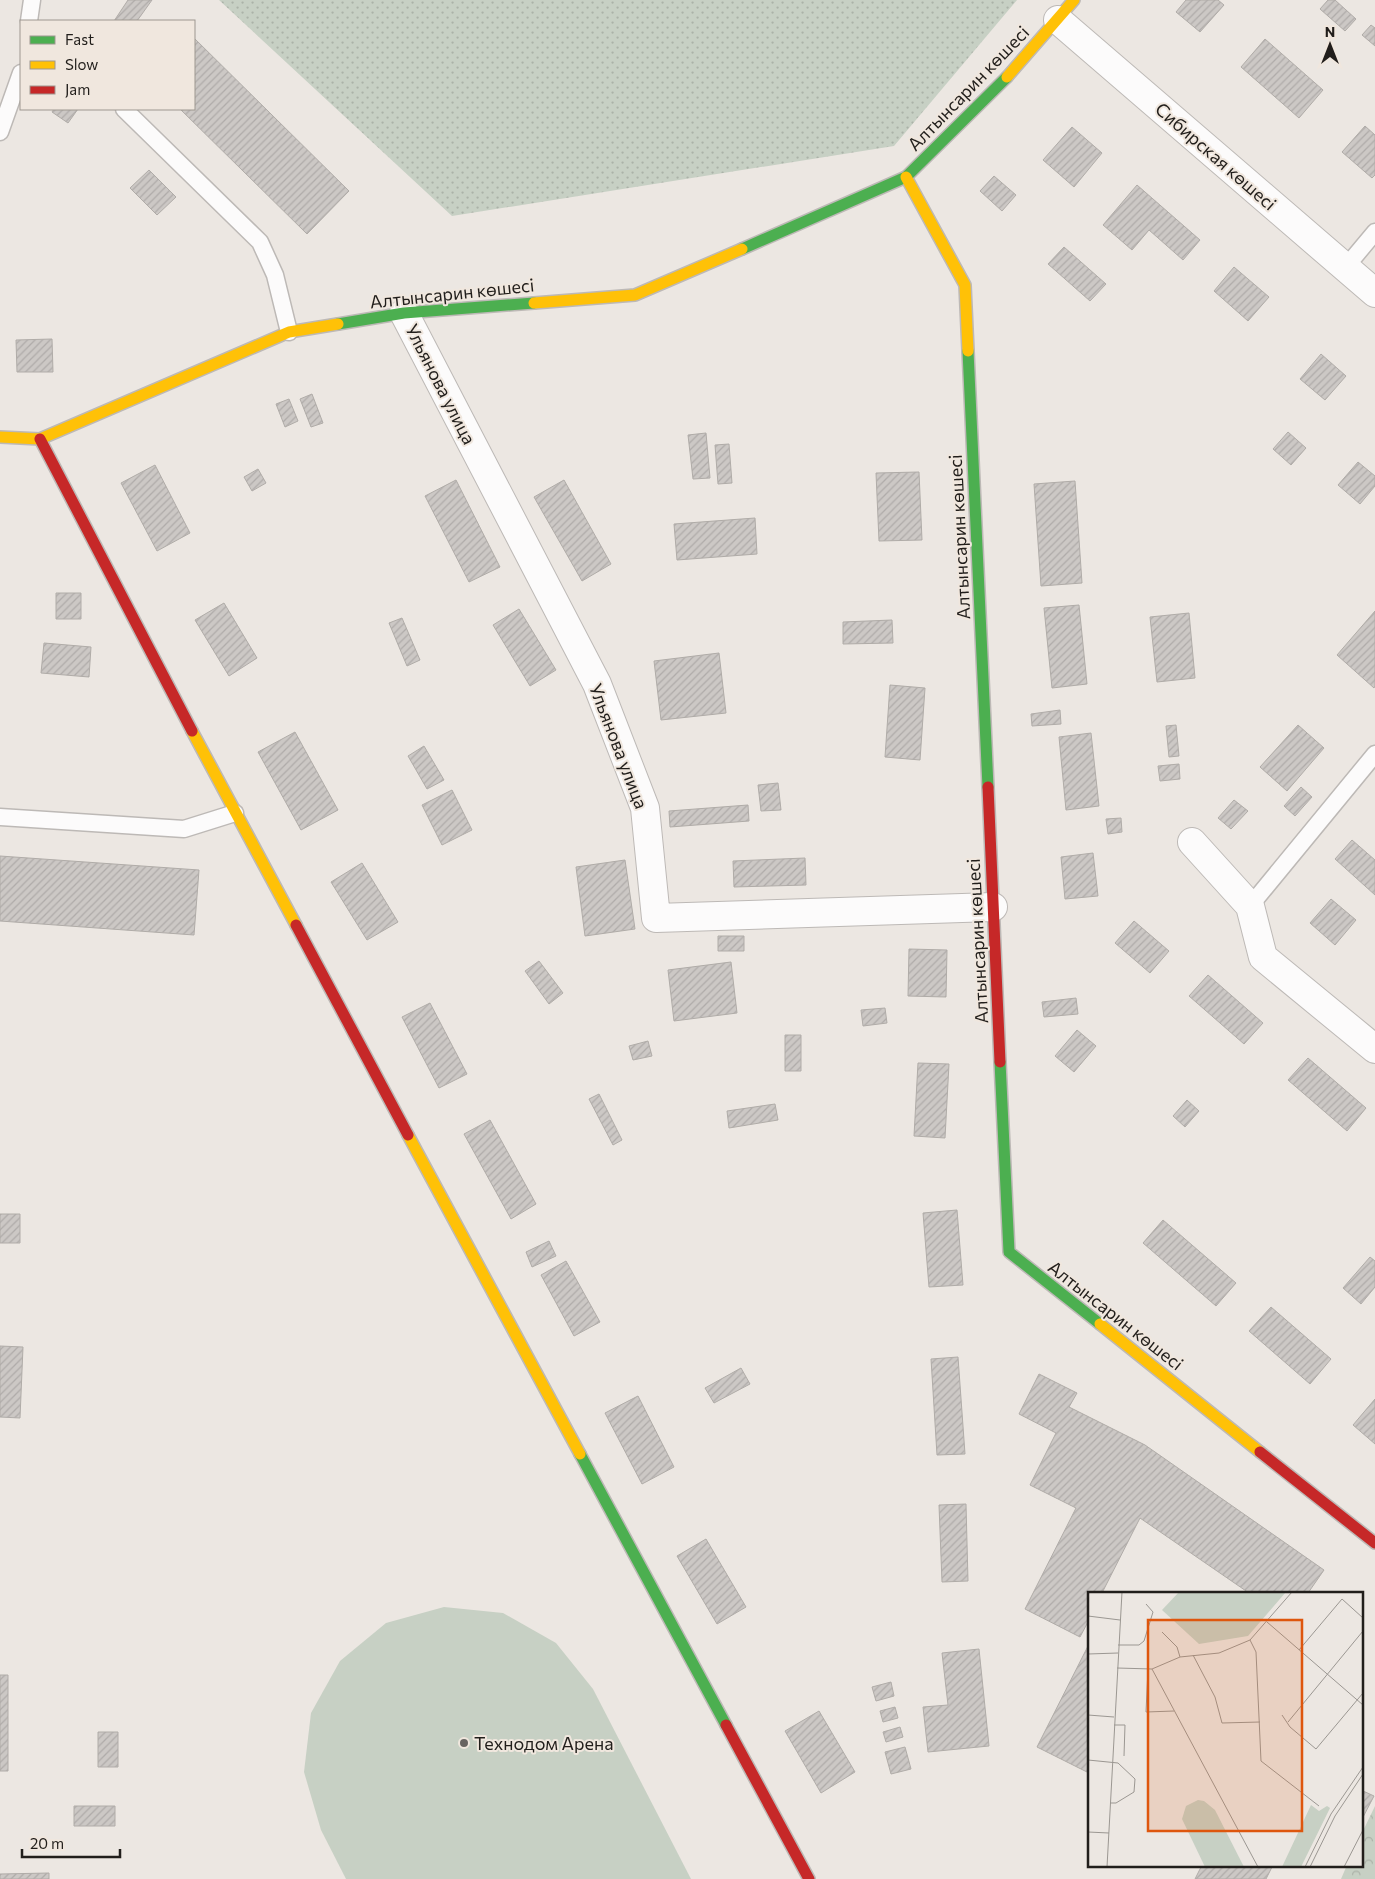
<svg xmlns="http://www.w3.org/2000/svg" width="1375" height="1879" viewBox="0 0 1375 1879" font-family="Commissioner,sans-serif">
<defs>
<pattern id="grass-dots" width="8" height="8" patternUnits="userSpaceOnUse" patternTransform="scale(1.25)"><rect width="8" height="8" fill="#c7d0c4"/><path d="M2 2h.1M6 6h.1" fill="none" stroke="#abb2a8" stroke-width="1.8" stroke-linecap="round"/></pattern>
<pattern id="forest-crowns" width="20" height="18" patternUnits="userSpaceOnUse" patternTransform="scale(1.25)"><rect width="20" height="18" fill="#c7d0c4"/><path d="M2 6a3 3 0 1 1 6 0M12 15a3 3 0 1 1 6 0" fill="none" stroke="#abb2a8"/></pattern>
<pattern id="building-hatch" width="6" height="6" patternUnits="userSpaceOnUse" patternTransform="scale(1.25)"><rect width="6" height="6" fill="#ccc8c5"/><path d="M-1 1l2-2M0 6l6-6M5 7l2-2" fill="none" stroke="#afaba9"/></pattern>
</defs>
<rect width="100%" height="100%" fill="#ece7e2"/>
<path fill="url(#grass-dots)" d="M 219,0 L 1017,0 L 894,146 L 452,216 Z"/>
<path fill="url(#forest-crowns)" d="M 1375,1806 L 1375,1879 L 1341,1879 L 1347,1865 L 1361,1865 L 1361,1835 Z"/>
<path fill="#c7d0c4" d="M 444,1607 L 503,1613 L 556,1643 L 593,1689 L 691,1879 L 346,1879 L 321,1830 L 304,1772 L 311,1713 L 340,1661 L 386,1623 Z"/>
<path fill="url(#building-hatch)" stroke="#b0aca8" d="M 128,0 L 152,0 L 137,21 L 114,21 Z
M 1186,0 L 1218,0 L 1224,5 L 1200,32 L 1176,12 Z
M 1328,0 L 1335,0 L 1356,19 L 1345,31 L 1320,9 Z
M 1371,25 L 1375,28 L 1375,46 L 1362,35 Z
M 194,38 L 349,191 L 307,234 L 180,109 L 194,109 Z
M 1265,39 L 1323,90 L 1299,118 L 1241,67 Z
M 54,109 L 78,109 L 68,123 L 52,112 Z
M 1365,126 L 1375,135 L 1375,175 L 1372,178 L 1342,152 Z
M 1072,127 L 1102,153 L 1074,187 L 1043,160 Z
M 149,170 L 176,197 L 157,215 L 130,188 Z
M 994,176 L 1016,195 L 1002,211 L 980,191 Z
M 1137,185 L 1200,240 L 1183,260 L 1149,230 L 1132,250 L 1103,225 Z
M 1064,247 L 1106,284 L 1090,301 L 1048,264 Z
M 1234,267 L 1269,297 L 1248,321 L 1214,291 Z
M 52,339 L 53,372 L 17,372 L 16,340 Z
M 1321,354 L 1346,376 L 1325,400 L 1300,379 Z
M 312,394 L 323,423 L 311,427 L 300,399 Z
M 289,399 L 298,421 L 285,427 L 276,404 Z
M 1288,432 L 1306,448 L 1291,465 L 1273,449 Z
M 706,433 L 710,478 L 693,479 L 688,435 Z
M 729,444 L 732,483 L 718,484 L 715,445 Z
M 1358,462 L 1375,476 L 1375,486 L 1360,504 L 1338,485 Z
M 155,465 L 190,533 L 157,551 L 121,483 Z
M 258,469 L 266,483 L 252,491 L 244,477 Z
M 919,472 L 922,540 L 879,541 L 876,473 Z
M 456,480 L 500,567 L 469,582 L 425,496 Z
M 564,480 L 611,564 L 582,581 L 534,497 Z
M 1075,481 L 1082,583 L 1041,586 L 1034,484 Z
M 755,518 L 757,554 L 677,560 L 674,524 Z
M 56,593 L 81,593 L 81,619 L 56,619 Z
M 224,603 L 257,658 L 229,676 L 195,620 Z
M 1079,605 L 1087,684 L 1052,688 L 1044,608 Z
M 519,609 L 556,670 L 530,686 L 493,625 Z
M 1375,611 L 1375,686 L 1374,688 L 1337,655 Z
M 1189,613 L 1195,678 L 1157,682 L 1150,617 Z
M 402,618 L 420,660 L 407,666 L 389,623 Z
M 892,620 L 893,643 L 843,644 L 843,622 Z
M 44,643 L 91,647 L 89,677 L 41,673 Z
M 719,653 L 726,713 L 661,720 L 654,661 Z
M 890,685 L 925,688 L 920,760 L 885,757 Z
M 1060,710 L 1061,724 L 1032,726 L 1031,714 Z
M 1176,725 L 1179,756 L 1169,757 L 1166,726 Z
M 1298,725 L 1324,748 L 1287,791 L 1260,767 Z
M 295,732 L 338,810 L 301,830 L 258,752 Z
M 1091,733 L 1099,806 L 1066,810 L 1059,737 Z
M 424,746 L 444,780 L 427,789 L 408,756 Z
M 1179,764 L 1180,779 L 1160,781 L 1158,766 Z
M 778,783 L 781,810 L 761,811 L 758,785 Z
M 1301,787 L 1312,797 L 1295,816 L 1284,806 Z
M 452,790 L 472,830 L 442,845 L 422,805 Z
M 1234,800 L 1248,811 L 1231,829 L 1218,818 Z
M 748,805 L 749,821 L 670,827 L 669,811 Z
M 1121,818 L 1122,832 L 1108,834 L 1106,819 Z
M 1352,840 L 1375,860 L 1375,895 L 1335,859 Z
M 1093,853 L 1098,896 L 1065,899 L 1061,857 Z
M 0,856 L 199,870 L 194,935 L 0,921 Z
M 805,858 L 806,885 L 734,887 L 733,861 Z
M 625,860 L 635,929 L 585,936 L 576,867 Z
M 362,863 L 398,922 L 367,940 L 331,882 Z
M 1331,899 L 1356,920 L 1335,945 L 1310,923 Z
M 1134,921 L 1169,951 L 1150,973 L 1115,943 Z
M 718,936 L 744,936 L 744,951 L 718,951 Z
M 909,949 L 947,950 L 946,997 L 908,996 Z
M 539,961 L 563,993 L 549,1004 L 525,971 Z
M 731,962 L 737,1013 L 674,1021 L 668,970 Z
M 1208,975 L 1263,1023 L 1244,1044 L 1189,996 Z
M 1076,998 L 1078,1014 L 1044,1017 L 1042,1002 Z
M 430,1003 L 467,1074 L 439,1088 L 402,1017 Z
M 885,1008 L 887,1023 L 863,1026 L 861,1010 Z
M 1077,1030 L 1096,1046 L 1074,1072 L 1055,1056 Z
M 785,1035 L 801,1035 L 801,1071 L 785,1071 Z
M 648,1041 L 652,1056 L 633,1060 L 629,1046 Z
M 1308,1058 L 1366,1108 L 1347,1131 L 1288,1080 Z
M 918,1063 L 949,1064 L 945,1138 L 914,1136 Z
M 599,1094 L 622,1140 L 613,1145 L 589,1099 Z
M 1187,1100 L 1199,1111 L 1185,1127 L 1173,1116 Z
M 775,1104 L 778,1120 L 729,1128 L 727,1111 Z
M 490,1120 L 536,1204 L 511,1219 L 464,1134 Z
M 957,1210 L 963,1285 L 929,1287 L 923,1213 Z
M 0,1214 L 20,1214 L 20,1243 L 0,1243 Z
M 1163,1220 L 1236,1283 L 1216,1306 L 1143,1243 Z
M 549,1241 L 556,1256 L 532,1267 L 526,1252 Z
M 1370,1257 L 1375,1261 L 1375,1287 L 1361,1304 L 1343,1288 Z
M 566,1261 L 600,1322 L 574,1336 L 541,1275 Z
M 1271,1307 L 1331,1359 L 1310,1384 L 1249,1331 Z
M 0,1346 L 23,1347 L 20,1418 L 0,1417 Z
M 958,1357 L 965,1454 L 937,1455 L 931,1359 Z
M 741,1368 L 750,1384 L 714,1403 L 705,1388 Z
M 1039,1374 L 1077,1393 L 1069,1407 L 1145,1445 L 1324,1570 L 1308,1593 L 1249,1593 L 1140,1518 L 1102,1593 L 1089,1593 L 1089,1620 L 1080,1637 L 1025,1609 L 1076,1508 L 1030,1485 L 1056,1433 L 1019,1414 Z
M 638,1396 L 674,1467 L 642,1484 L 605,1413 Z
M 1375,1399 L 1375,1444 L 1353,1425 Z
M 966,1504 L 968,1581 L 942,1582 L 939,1505 Z
M 706,1539 L 746,1607 L 717,1624 L 677,1556 Z
M 1089,1644 L 1089,1773 L 1037,1747 Z
M 979,1649 L 989,1746 L 928,1752 L 923,1707 L 948,1705 L 942,1653 Z
M 0,1675 L 8,1675 L 8,1771 L 0,1771 Z
M 891,1682 L 894,1696 L 876,1701 L 872,1687 Z
M 895,1707 L 898,1718 L 883,1722 L 880,1711 Z
M 819,1711 L 855,1772 L 821,1793 L 785,1731 Z
M 900,1727 L 903,1737 L 886,1742 L 883,1732 Z
M 98,1732 L 118,1732 L 118,1767 L 98,1767 Z
M 905,1747 L 911,1769 L 891,1774 L 885,1752 Z
M 1361,1790 L 1374,1796 L 1361,1821 Z
M 74,1806 L 115,1806 L 115,1826 L 74,1826 Z
M 1202,1865 L 1273,1865 L 1266,1879 L 1195,1879 Z
M 49,1873 L 49,1879 L 0,1879 L 0,1874 Z"/>
<g fill="none" stroke-linecap="round" stroke-linejoin="round">
<g stroke="#bdb9b6" stroke-width="19">
<path id="lane" d="M 29,21 L 32,0
M 124,109 L 260,242 L 275,275 L 289,332
M 0,132 L 21,73
M 1345,268 L 1375,232
M 0,817 L 184,829 L 235,813
M 1250,906 L 1375,754"/>
</g>
<g stroke="#bdb9b6" stroke-width="30">
<path id="street" d="M 1058,20 L 1375,293
M 404,313 L 597,684 L 645,808 L 656,918 L 993,907
M 1192,842 L 1250,906 L 1263,957 L 1375,1049"/>
</g>
<g stroke="#bdb9b6" stroke-width="14">
<path id="fast" d="M 742,249 L 906,177 L 1007,77
M 338,324 L 404,313 L 534,303
M 968,351 L 988,787
M 1000,1062 L 1009,1252 L 1100,1324
M 580,1454 L 726,1725"/>
</g>
<g stroke="#bdb9b6" stroke-width="14">
<path id="slow" d="M 1007,77 L 1074,0
M 906,177 L 965,285 L 968,351
M 534,303 L 635,295 L 742,249
M 0,437 L 40,439 L 289,332 L 338,324
M 192,731 L 296,925
M 408,1135 L 580,1454
M 1100,1324 L 1260,1452"/>
</g>
<g stroke="#bdb9b6" stroke-width="14">
<path id="jam" d="M 40,439 L 192,731
M 988,787 L 1000,1062
M 296,925 L 408,1135
M 1260,1452 L 1375,1543
M 726,1725 L 809,1879"/>
</g>
<use href="#lane" stroke="#fcfbfb" stroke-width="16"/>
<use href="#street" stroke="#fcfbfb" stroke-width="28"/>
<use href="#fast" stroke="#4caf50" stroke-width="11"/>
<use href="#slow" stroke="#ffc107" stroke-width="11"/>
<use href="#jam" stroke="#c62828" stroke-width="11"/>
</g>
<circle fill="#686461" stroke="#f0e7de" stroke-width="2" cx="464" cy="1743" r="5"/>
<g text-anchor="middle" dominant-baseline="central" stroke-width="4" stroke-linejoin="round" paint-order="stroke">
<g font-size="18" fill="#211e1b" stroke="#f0e7de">
<text transform="translate(968 88) rotate(-46)">Алтынсарин көшесі</text>
<text transform="translate(1216 156) rotate(41)">Сибирская көшесі</text>
<text transform="translate(452 293) rotate(-6)">Алтынсарин көшесі</text>
<text transform="translate(441 384) rotate(63)">Ульянова улица</text>
<text transform="translate(959 537) rotate(-93)">Алтынсарин көшесі</text>
<text transform="translate(619 746) rotate(69)">Ульянова улица</text>
<text transform="translate(977 941) rotate(-93)">Алтынсарин көшесі</text>
<text transform="translate(1116 1315) rotate(38)">Алтынсарин көшесі</text>
</g>
<g font-size="18" fill="#211e1b" stroke="#f0e7de" text-anchor="start">
<text x="474" y="1743">Технодом Арена</text>
</g>
</g>
<g transform="translate(1088 1592)">
<rect width="275" height="275" fill="#ece7e2"/>
<path d="M 91,0 L 198,0 L 160,44 L 111,52 L 74,18 Z" fill="#c7d0c4"/>
<path d="M 223,213 L 231,219 L 239,214 L 242,216 L 213,275 L 194,275 Z" fill="#c7d0c4"/>
<path d="M 110,208 L 116,209 L 127,218 L 156,275 L 117,275 L 94,227 L 98,214 Z" fill="#c7d0c4"/>
<path fill="none" stroke="#9b9792" stroke-width="1" d="M 0,24 L 32,28M 179,30 L 275,113M 74,40 L 89,55 L 92,65M 162,48 L 168,60 L 173,169 L 231,214M 30,53 L 51,53 L 56,49 L 65,20 L 58,12M 211,58 L 254,7 L 275,26M 0,62 L 30,61M 105,63 L 127,105 L 134,131 L 172,130M 29,76 L 64,77 L 92,65 L 131,61 L 162,48 L 204,0M 60,77 L 58,120 L 86,119M 64,77 L 170,275M 0,123 L 26,125M 194,123 L 202,135 L 228,157 L 275,101M 200,130 L 275,39M 26,133 L 37,133 L 36,164M 0,168 L 30,171 L 47,187 L 46,200 L 28,211 L 22,211M 0,240 L 21,241M 19,275 L 34,0M 217,275 L 243,222 L 275,175M 222,275 L 247,224 L 275,182M 256,275 L 275,238"/>
<path fill="#de560d" fill-opacity="0.15" stroke="#de560d" stroke-width="2.5" d="M 60,28 L 214,28 L 214,239 L 60,239 Z"/>
<rect width="275" height="275" fill="none" stroke="#211e1b" stroke-width="2.5"/>
</g>
<rect x="20" y="20" width="175" height="90" fill="#f0e7de" stroke="#9d9790"/>
<rect x="30" y="36" width="25" height="8" fill="#4caf50" stroke="#9d9790"/>
<text x="65" y="45" font-size="15" fill="#211e1b">Fast</text>
<rect x="30" y="61" width="25" height="8" fill="#ffc107" stroke="#9d9790"/>
<text x="65" y="70" font-size="15" fill="#211e1b">Slow</text>
<rect x="30" y="86" width="25" height="8" fill="#c62828" stroke="#9d9790"/>
<text x="65" y="95" font-size="15" fill="#211e1b">Jam</text>
<g transform="translate(1330 45)" stroke="#f0e7de" stroke-width="4" paint-order="stroke">
<path d="M0-4L9 19L0 12L-9 19Z" fill="#211e1b"/>
<text y="-8" font-size="14" font-weight="bold" text-anchor="middle" fill="#211e1b">N</text>
</g>
<path d="M22 1849v8h98v-8" fill="none" stroke="#211e1b" stroke-width="2.5"/>
<text x="30" y="1849" font-size="15" fill="#211e1b" stroke="#f0e7de" stroke-width="4" paint-order="stroke">20 m</text>
</svg>
